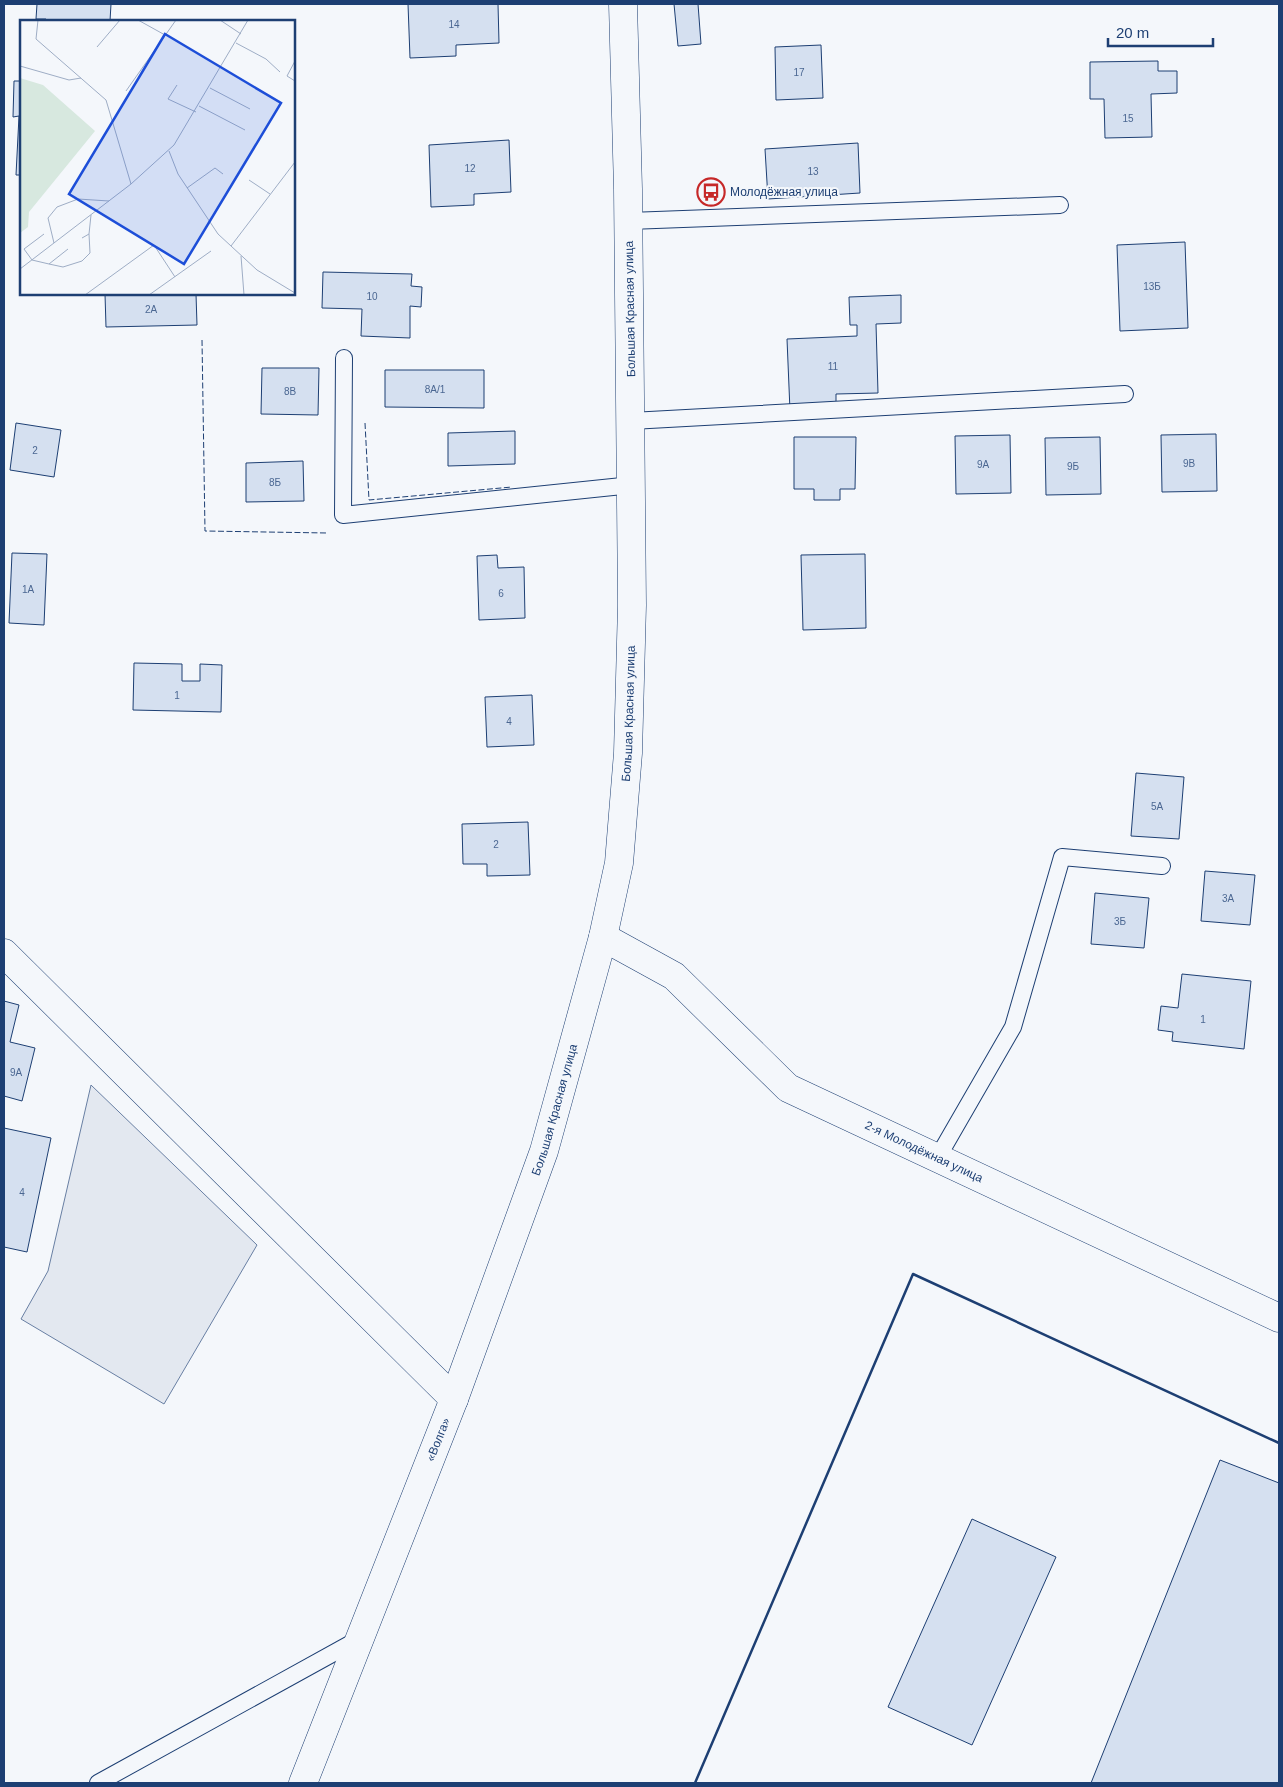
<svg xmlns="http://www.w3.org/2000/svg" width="1283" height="1787" viewBox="0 0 1283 1787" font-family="Arial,sans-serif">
<rect width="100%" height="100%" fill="#f4f7fb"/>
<path fill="#e3e8f0" stroke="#687fa3" d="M 91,1085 L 257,1245 L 164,1404 L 21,1319 L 48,1271 Z"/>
<path fill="#d5e0f0" stroke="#1d3f73" d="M 37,4 L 111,4 L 110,21 L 46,21 L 46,19 L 36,19 Z
M 408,4 L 498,4 L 499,43 L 456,45 L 456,56 L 410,58 Z
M 674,4 L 698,4 L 701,44 L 678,46 Z
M 821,45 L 823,98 L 776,100 L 775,47 Z
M 1158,61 L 1158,71 L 1177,71 L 1177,93 L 1151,94 L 1152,137 L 1105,138 L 1104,99 L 1090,99 L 1090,62 Z
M 14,81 L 21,81 L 21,175 L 16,175 L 19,116 L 13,117 Z
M 509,140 L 511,192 L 474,194 L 474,205 L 431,207 L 429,145 Z
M 858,143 L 860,193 L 768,199 L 765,149 Z
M 1185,242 L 1188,328 L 1120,331 L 1117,245 Z
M 323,272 L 412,274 L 411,286 L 422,287 L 421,307 L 410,306 L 410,338 L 361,336 L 362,309 L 322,308 Z
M 105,294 L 196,294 L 197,325 L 106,327 Z
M 901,295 L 901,323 L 876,324 L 878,393 L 836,394 L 836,410 L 790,411 L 787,339 L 857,336 L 857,325 L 850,325 L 849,297 Z
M 262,368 L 319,368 L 318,415 L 261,414 Z
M 385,370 L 484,370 L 484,408 L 385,407 Z
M 16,423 L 61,430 L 54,477 L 10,470 Z
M 515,431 L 515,464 L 448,466 L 448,433 Z
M 1216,434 L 1217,491 L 1162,492 L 1161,435 Z
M 1010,435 L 1011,493 L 956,494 L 955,436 Z
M 794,437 L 856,437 L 855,489 L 840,489 L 840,500 L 814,500 L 814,489 L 794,489 Z
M 1100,437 L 1101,494 L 1046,495 L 1045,438 Z
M 303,461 L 304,501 L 246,502 L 246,463 Z
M 12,553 L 47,554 L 44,625 L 9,623 Z
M 865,554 L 866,628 L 803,630 L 801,555 Z
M 497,555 L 498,568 L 524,567 L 525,618 L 479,620 L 477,556 Z
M 134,663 L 182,664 L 182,681 L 200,681 L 200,664 L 222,665 L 221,712 L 133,710 Z
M 532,695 L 534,745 L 487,747 L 485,697 Z
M 1136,773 L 1184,777 L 1179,839 L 1131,836 Z
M 528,822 L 530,875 L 487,876 L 487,864 L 463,864 L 462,824 Z
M 1205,871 L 1255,875 L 1250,925 L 1201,921 Z
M 1095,893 L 1149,898 L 1144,948 L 1091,944 Z
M 1182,974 L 1251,981 L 1244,1049 L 1172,1041 L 1173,1032 L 1158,1030 L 1161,1006 L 1178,1008 Z
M 4,1001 L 19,1005 L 10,1042 L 35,1048 L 22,1101 L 4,1096 Z
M 4,1128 L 51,1138 L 27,1252 L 4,1247 Z
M 1220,1460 L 1279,1483 L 1279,1783 L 1091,1783 Z
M 972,1519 L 1056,1557 L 972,1745 L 888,1707 Z"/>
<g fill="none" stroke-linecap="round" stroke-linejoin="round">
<g stroke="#1d3f73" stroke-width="18">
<path id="lane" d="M 629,221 L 1060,205
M 344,358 L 343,515 L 632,485
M 631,421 L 1125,394
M 938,1157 L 1013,1027 L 1062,857 L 1162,866
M 98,1783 L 359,1639"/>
</g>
<g stroke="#1d3f73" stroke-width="29">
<g id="street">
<path id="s1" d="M 603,937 L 674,976 L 788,1088 L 1279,1318"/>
<path d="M 4,953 L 454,1399"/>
</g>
</g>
<g stroke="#1d3f73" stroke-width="29">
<g id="primary">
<path id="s2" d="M 303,1783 L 454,1399 L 544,1151 L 603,937 L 619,863 L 628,753 L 632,605 L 628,189 L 623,4"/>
</g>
</g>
<use href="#lane" stroke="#f4f7fb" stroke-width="16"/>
<use href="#street" stroke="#f4f7fb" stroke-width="28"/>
<use href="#primary" stroke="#f4f7fb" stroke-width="28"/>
<path stroke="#1d3f73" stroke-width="1" stroke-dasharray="6 2.5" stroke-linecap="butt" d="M 202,340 L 205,531 L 327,533
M 365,423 L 369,500 L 512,487"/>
<path stroke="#1d3f73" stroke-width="2.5" d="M 695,1783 L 913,1274 L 1279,1443"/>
</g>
<defs>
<g id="bus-ring" transform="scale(1.4375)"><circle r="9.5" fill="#f4f7fb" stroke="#c62828" stroke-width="1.5"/><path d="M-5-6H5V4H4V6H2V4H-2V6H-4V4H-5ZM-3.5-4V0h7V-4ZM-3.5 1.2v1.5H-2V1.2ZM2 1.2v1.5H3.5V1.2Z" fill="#c62828"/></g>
</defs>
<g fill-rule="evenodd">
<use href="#bus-ring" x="711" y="192"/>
</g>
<g text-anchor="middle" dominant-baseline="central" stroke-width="4" stroke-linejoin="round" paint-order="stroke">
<g font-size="10" fill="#4b6792">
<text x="454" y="24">14</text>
<text x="799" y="72">17</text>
<text x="1128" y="118">15</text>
<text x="470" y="168">12</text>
<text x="813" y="171">13</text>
<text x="1152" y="286">13Б</text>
<text x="372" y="296">10</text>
<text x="151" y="309">2А</text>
<text x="833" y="366">11</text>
<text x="435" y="389">8А/1</text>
<text x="290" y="391">8В</text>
<text x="35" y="450">2</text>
<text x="1189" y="463">9В</text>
<text x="983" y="464">9А</text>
<text x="1073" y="466">9Б</text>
<text x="275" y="482">8Б</text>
<text x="28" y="589">1А</text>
<text x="501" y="593">6</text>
<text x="177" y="695">1</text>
<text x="509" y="721">4</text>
<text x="1157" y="806">5А</text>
<text x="496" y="844">2</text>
<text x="1228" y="898">3А</text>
<text x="1120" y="921">3Б</text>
<text x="1203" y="1019">1</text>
<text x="16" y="1072">9А</text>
<text x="22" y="1192">4</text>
</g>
<g font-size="12" fill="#1d3f73" stroke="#f4f7fb" text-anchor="start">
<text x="730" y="192">Молодёжная улица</text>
</g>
<g font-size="12" fill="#1d3f73" stroke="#f4f7fb">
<text transform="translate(630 309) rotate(-91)">Большая Красная улица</text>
<text stroke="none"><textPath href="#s2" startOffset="1124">Большая Красная улица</textPath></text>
<text stroke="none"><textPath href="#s2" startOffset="719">Большая Красная улица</textPath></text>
<text stroke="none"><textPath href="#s1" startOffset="391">2-я Молодёжная улица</textPath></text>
<text stroke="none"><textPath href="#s2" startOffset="369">«Волга»</textPath></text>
</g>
</g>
<g transform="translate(20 20)">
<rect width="275" height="275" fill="#f4f7fb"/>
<path d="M 0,58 L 23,65 L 75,111 L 9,192 L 8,207 L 0,213 Z" fill="#d7e8df"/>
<path fill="none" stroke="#9eadc5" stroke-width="1" d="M 18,0 L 16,19 L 86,80 L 111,164M 118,0 L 145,15M 200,0 L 221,14M 216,23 L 246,39 L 260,52M 77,27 L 100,0M 275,41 L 267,56 L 275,61M 0,46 L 49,60 L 61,58M 157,65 L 148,79 L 176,92M 190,68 L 230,89M 106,71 L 156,0M 179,86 L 225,110M 149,131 L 158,154 L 198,214 L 237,250 L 275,273M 229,160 L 250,174M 167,168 L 195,148 L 203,154M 24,214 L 4,229 L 12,240 L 29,244 L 48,229M 62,218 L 69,214 L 71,195M 34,223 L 28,198 L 37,187 L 58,179 L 89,181M 211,226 L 275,142M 221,236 L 224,275M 29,244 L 43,247 L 62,241 L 70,233 L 69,214M 0,249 L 111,164 L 154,125 L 228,0M 65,275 L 134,225 L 155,257M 129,275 L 191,231"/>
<path fill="#1d4ed8" fill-opacity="0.15" stroke="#1d4ed8" stroke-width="2.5" d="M 145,14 L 261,83 L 164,244 L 49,174 Z"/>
<rect width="275" height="275" fill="none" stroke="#1d3f73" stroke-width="2.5"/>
</g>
<rect width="1283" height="1787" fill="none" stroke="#1d3f73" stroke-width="10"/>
<path d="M1108 38v8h105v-8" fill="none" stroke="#1d3f73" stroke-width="2.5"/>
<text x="1116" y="38" font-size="15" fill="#1d3f73" stroke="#f4f7fb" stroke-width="4" paint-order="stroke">20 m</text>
</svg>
